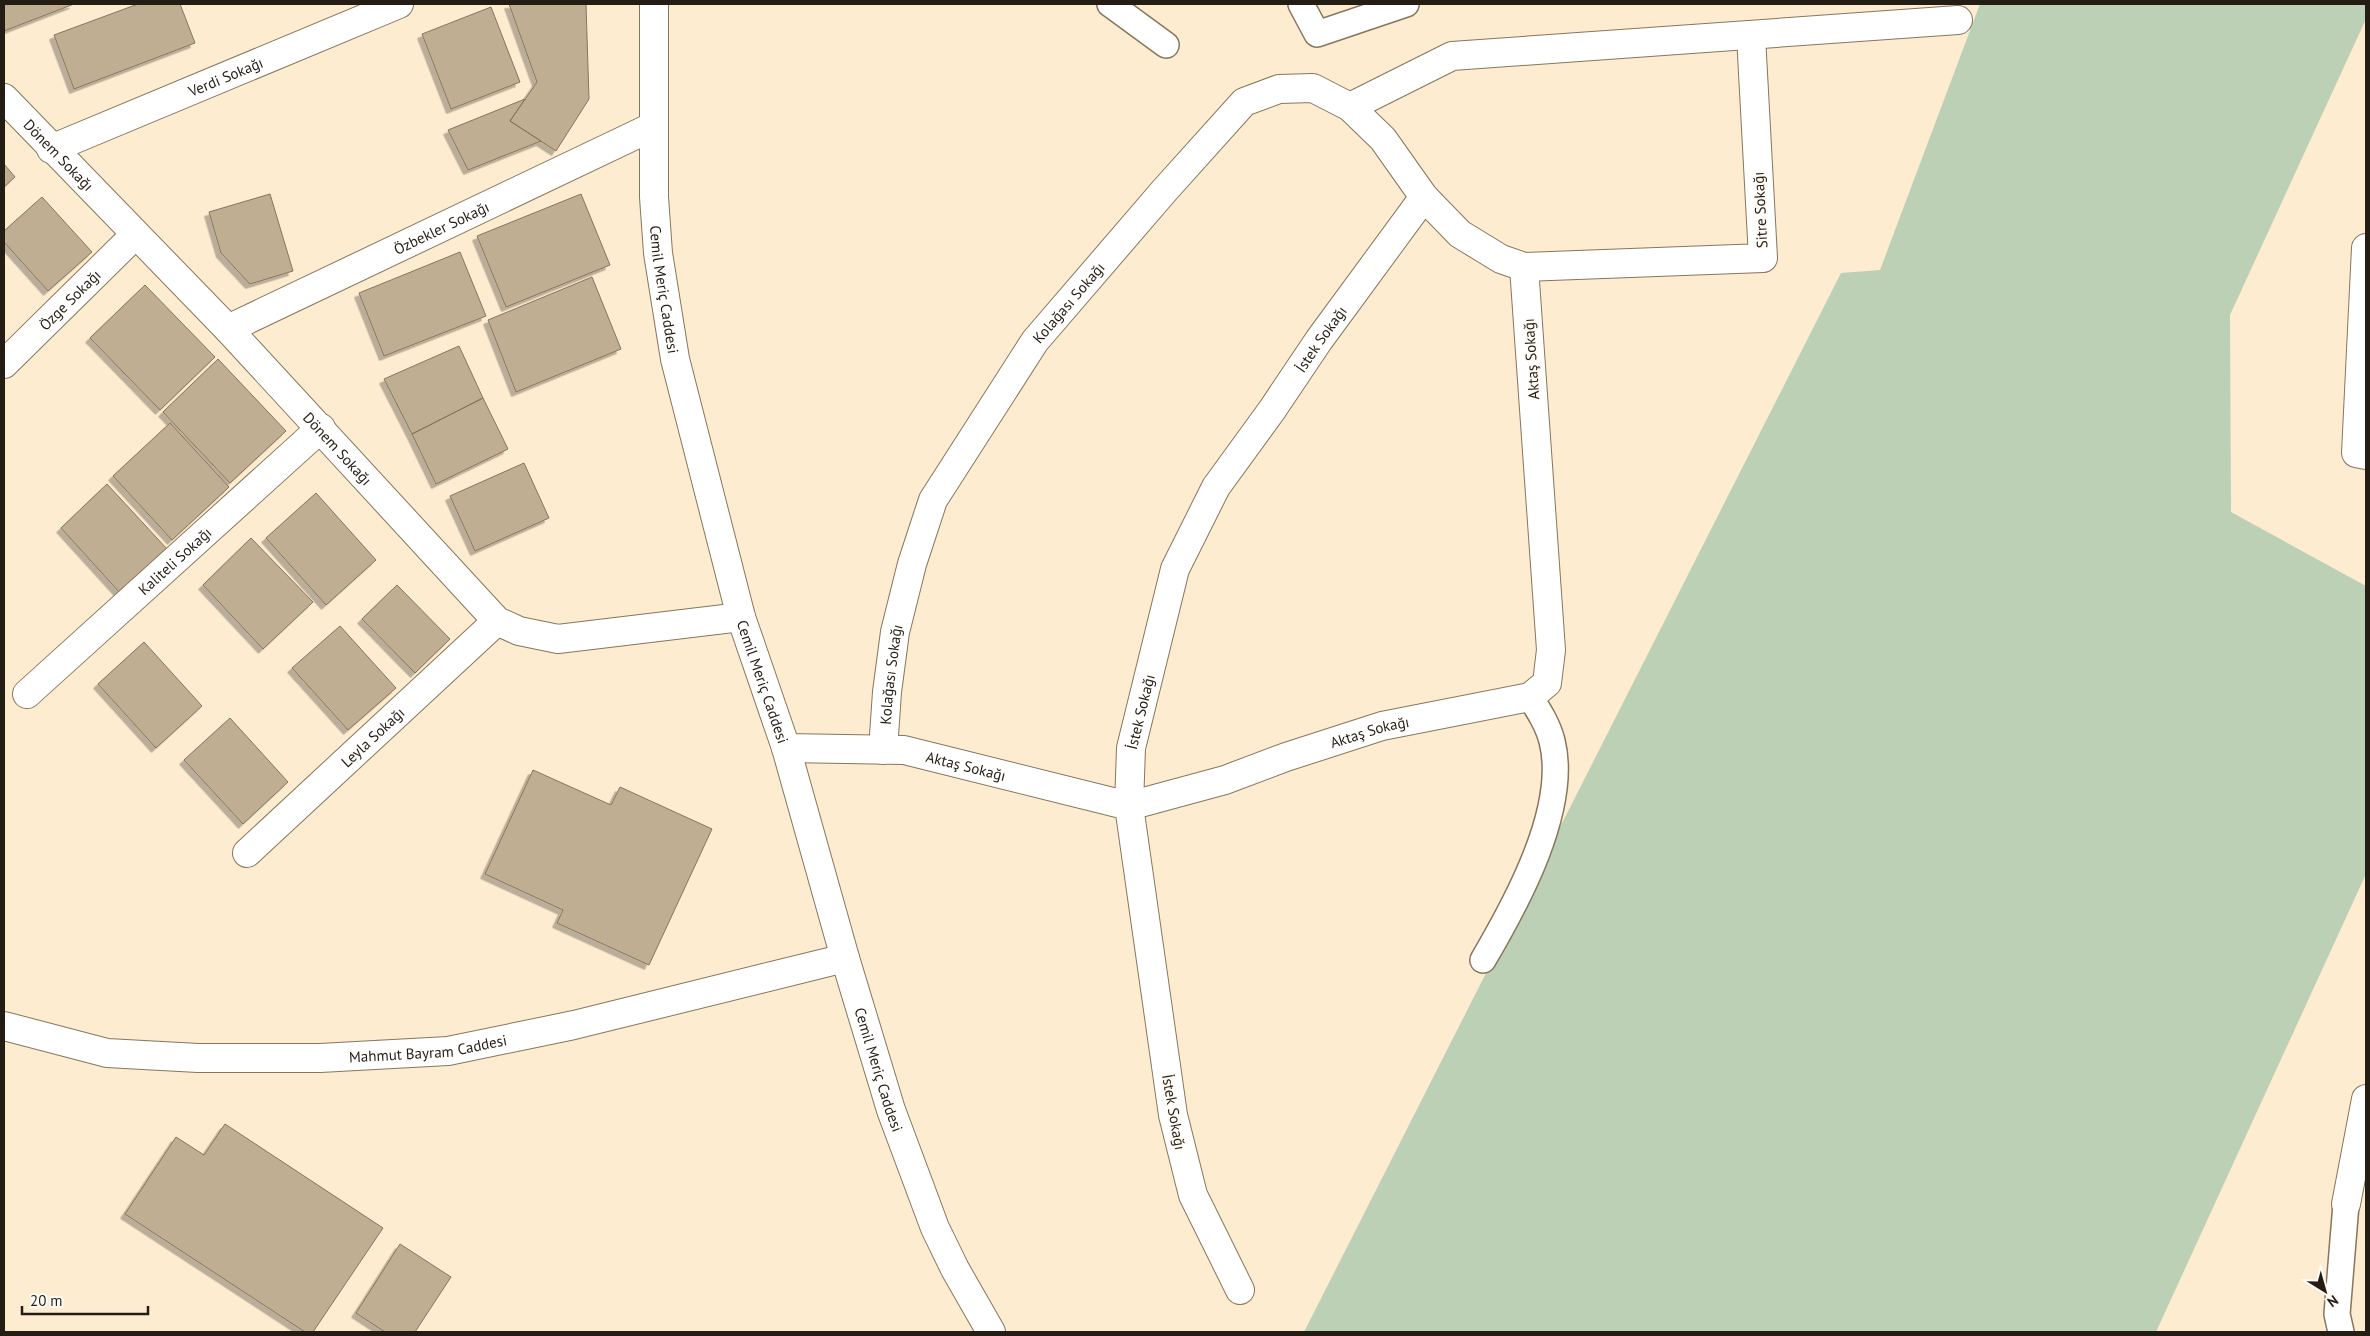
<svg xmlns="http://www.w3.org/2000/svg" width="2370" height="1336" viewBox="0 0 2370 1336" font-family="'PT Sans',sans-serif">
<defs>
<filter id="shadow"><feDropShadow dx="-4.5" dy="4.5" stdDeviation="0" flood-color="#0004"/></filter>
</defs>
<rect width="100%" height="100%" fill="#feecd0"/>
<path fill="#bcd0b5" d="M 1980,4 L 2366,4 L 2366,19 L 2230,315 L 2231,512 L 2366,586 L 2366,874 L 2156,1332 L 1304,1332 L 1841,273 L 1880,270 Z"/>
<path fill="#c0ae92" stroke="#86755d" filter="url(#shadow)" d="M 4,4 L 74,4 L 4,31 Z
M 138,4 L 180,4 L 195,43 L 74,89 L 54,35 Z
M 509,4 L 586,4 L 589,99 L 556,151 L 510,121 L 537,82 Z
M 491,7 L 520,82 L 451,109 L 422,34 Z
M 525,99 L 510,121 L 541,141 L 468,170 L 448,130 Z
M 4,164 L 15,177 L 4,187 Z
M 270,194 L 293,271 L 250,284 L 221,253 L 209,212 Z
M 581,194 L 610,265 L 506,307 L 477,236 Z
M 42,197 L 92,252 L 48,291 L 4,242 L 4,231 Z
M 460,252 L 486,316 L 384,356 L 359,293 Z
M 592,277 L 621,349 L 516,392 L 488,320 Z
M 145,285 L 215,357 L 160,410 L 90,338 Z
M 459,346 L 483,398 L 412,434 L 384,379 Z
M 218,359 L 286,431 L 230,483 L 163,412 Z
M 483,398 L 508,449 L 436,484 L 412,434 Z
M 170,423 L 229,487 L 172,540 L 113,476 Z
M 524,463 L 549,518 L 475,551 L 450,496 Z
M 107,484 L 168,550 L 121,594 L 61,528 Z
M 316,493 L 376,560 L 326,605 L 266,538 Z
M 251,538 L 313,602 L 263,649 L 203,585 Z
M 397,585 L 450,639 L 415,673 L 362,619 Z
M 340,626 L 396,688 L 348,730 L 292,668 Z
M 144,642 L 202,706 L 156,748 L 98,684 Z
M 230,718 L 288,782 L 243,824 L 184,760 Z
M 533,770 L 611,805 L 620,787 L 712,829 L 649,965 L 557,923 L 563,910 L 485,874 Z
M 225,1124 L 383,1228 L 313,1332 L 305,1332 L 125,1214 L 176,1137 L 204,1155 Z
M 400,1244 L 451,1277 L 415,1332 L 385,1332 L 356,1313 Z"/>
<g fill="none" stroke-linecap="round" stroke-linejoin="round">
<g stroke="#86765d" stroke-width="28">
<path id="lane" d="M 1110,4 L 1166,45
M 1301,4 L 1317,34 L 1406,4
M 1483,960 C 1516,904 1569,808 1552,741 C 1548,725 1539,711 1530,697
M 2341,1332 L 2337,1314 L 2346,1204"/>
</g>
<g stroke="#86765d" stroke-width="30">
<g id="street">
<path id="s1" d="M 4,98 L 228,329 L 497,621 L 519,631 L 558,639 L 741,617"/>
<path d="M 1350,107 L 1452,56 L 1958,20"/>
<path id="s2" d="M 51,149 L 399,4"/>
<path d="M 2366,248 L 2356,453 L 2366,455"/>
<path id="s3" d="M 228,329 L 654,126"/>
<path id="s4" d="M 4,364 L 135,235"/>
<path id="s5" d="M 27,694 L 321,428"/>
<path id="s6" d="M 786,748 L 904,750 L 1129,806 L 1225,780 L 1286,757 L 1382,726 L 1530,697 L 1547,683 L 1551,650 L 1524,267"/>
<path id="s7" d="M 883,750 L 887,692 L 895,632 L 912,564 L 933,500 L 1035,341 L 1164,191 L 1244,102 L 1279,89 L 1313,88 L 1350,107 L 1383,139 L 1424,197 L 1460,234 L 1501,259 L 1524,267 L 1763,258 L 1751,36"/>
<path id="s8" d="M 247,853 L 497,621"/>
<path d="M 2346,1204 L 2366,1099"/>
<path id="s9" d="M 1240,1290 L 1193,1195 L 1173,1115 L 1129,806 L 1131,748 L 1175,569 L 1216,487 L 1272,410 L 1319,340 L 1424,197"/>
</g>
</g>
<g stroke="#86765d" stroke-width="30">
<g id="secondary">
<path id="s10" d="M 654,4 L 654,197 L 658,253 L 675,359 L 741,617 L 786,748 L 845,958 L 891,1110 L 935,1228 L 955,1269 L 991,1332"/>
<path id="s11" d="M 4,1026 L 107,1053 L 198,1058 L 320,1058 L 448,1051 L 574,1025 L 845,958"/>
</g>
</g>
<use href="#lane" stroke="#fff" stroke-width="25"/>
<use href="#street" stroke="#fff" stroke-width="28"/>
<use href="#secondary" stroke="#fff" stroke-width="28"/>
</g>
<g text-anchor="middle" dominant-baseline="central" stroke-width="4" stroke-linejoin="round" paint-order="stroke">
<g font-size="15" fill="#241d13" stroke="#fffbf6">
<text stroke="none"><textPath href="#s2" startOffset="189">Verdi Sokağı</textPath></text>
<text stroke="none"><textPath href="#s1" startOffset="79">Dönem Sokağı</textPath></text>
<text transform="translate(1760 210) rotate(-93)">Sitre Sokağı</text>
<text stroke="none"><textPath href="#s3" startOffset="236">Özbekler Sokağı</textPath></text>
<text stroke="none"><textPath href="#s10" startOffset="286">Cemil Meriç Caddesi</textPath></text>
<text stroke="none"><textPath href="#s4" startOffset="92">Özge Sokağı</textPath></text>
<text stroke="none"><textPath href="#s7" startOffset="496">Kolağası Sokağı</textPath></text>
<text stroke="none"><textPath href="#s9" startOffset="1016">İstek Sokağı</textPath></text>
<text transform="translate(1531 359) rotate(-94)">Aktaş Sokağı</text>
<text stroke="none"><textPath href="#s1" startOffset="484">Dönem Sokağı</textPath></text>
<text stroke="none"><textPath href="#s5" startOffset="199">Kaliteli Sokağı</textPath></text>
<text stroke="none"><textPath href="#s7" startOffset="76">Kolağası Sokağı</textPath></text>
<text stroke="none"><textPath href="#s10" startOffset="691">Cemil Meriç Caddesi</textPath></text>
<text stroke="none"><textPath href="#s9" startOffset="596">İstek Sokağı</textPath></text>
<text stroke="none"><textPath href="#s6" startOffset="602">Aktaş Sokağı</textPath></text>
<text stroke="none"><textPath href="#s8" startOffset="171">Leyla Sokağı</textPath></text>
<text stroke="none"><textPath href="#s6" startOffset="182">Aktaş Sokağı</textPath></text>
<text stroke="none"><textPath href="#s11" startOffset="428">Mahmut Bayram Caddesi</textPath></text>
<text stroke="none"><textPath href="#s10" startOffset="1096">Cemil Meriç Caddesi</textPath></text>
<text transform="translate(1174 1112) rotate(80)">İstek Sokağı</text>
</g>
</g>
<rect width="2370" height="1336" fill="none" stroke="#241d13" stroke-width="10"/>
<g transform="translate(2325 1291) rotate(143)" stroke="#fffbf6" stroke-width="4" paint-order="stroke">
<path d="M0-4L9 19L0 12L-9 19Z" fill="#241d13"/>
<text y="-8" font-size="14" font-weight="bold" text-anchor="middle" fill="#241d13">N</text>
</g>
<path d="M22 1306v8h126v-8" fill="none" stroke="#241d13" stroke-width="2.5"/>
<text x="30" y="1306" font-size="15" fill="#241d13" stroke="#fffbf6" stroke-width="4" paint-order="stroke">20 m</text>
</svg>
